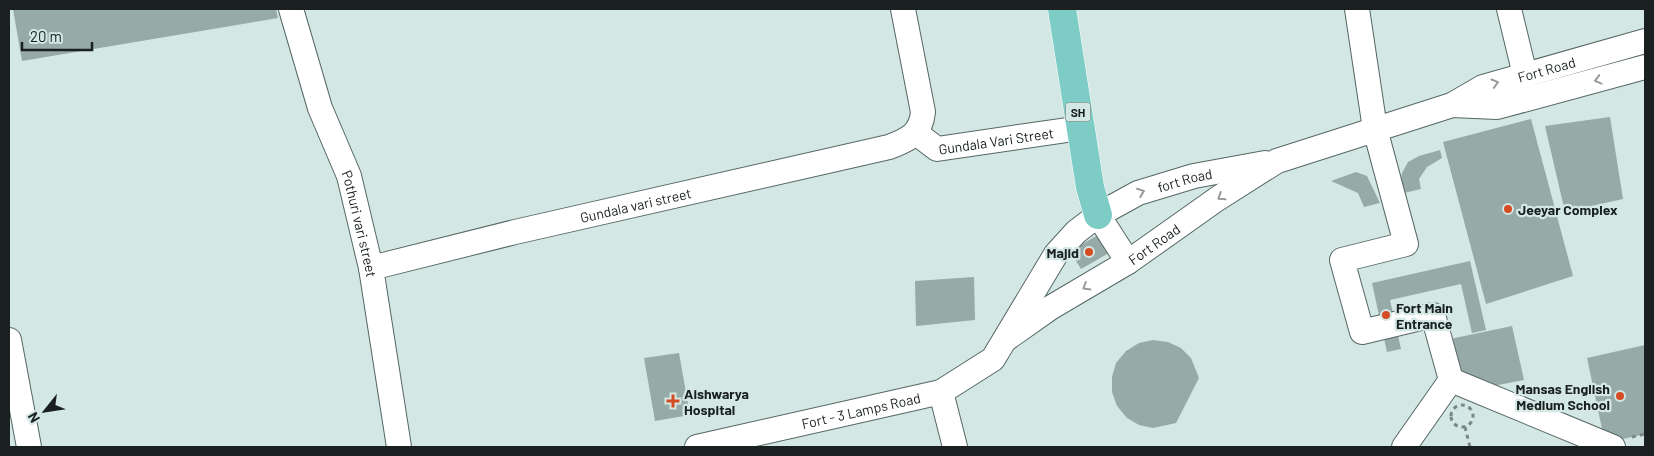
<svg xmlns="http://www.w3.org/2000/svg" width="1654" height="456" viewBox="0 0 1654 456" font-family="Barlow,sans-serif">
<rect width="100%" height="100%" fill="#d3e7e4"/>
<path fill="#96aaa7" d="M 13,9 L 276,9 L 278,18 L 22,61 Z
M 1610,117 L 1623,199 L 1565,212 L 1545,126 Z
M 1531,119 L 1573,276 L 1486,304 L 1443,142 Z
M 1440,150 L 1442,158 L 1427,167 L 1419,179 L 1421,189 L 1404,193 L 1401,183 L 1402,173 L 1408,162 L 1419,156 Z
M 1356,172 L 1367,176 L 1380,203 L 1364,207 L 1358,193 L 1331,181 Z
M 1098,235 L 1109,253 L 1081,269 L 1070,251 Z
M 1470,261 L 1486,330 L 1472,333 L 1461,284 L 1390,300 L 1401,349 L 1387,352 L 1372,283 Z
M 974,277 L 975,320 L 916,326 L 915,281 Z
M 1512,326 L 1524,380 L 1462,392 L 1450,339 Z
M 1153,340 L 1168,342 L 1181,348 L 1191,358 L 1199,378 L 1176,423 L 1153,428 L 1139,425 L 1127,418 L 1117,406 L 1112,392 L 1112,377 L 1116,363 L 1126,351 L 1139,343 Z
M 1645,345 L 1645,434 L 1605,443 L 1587,358 Z
M 679,353 L 690,415 L 655,421 L 644,358 Z"/>
<g fill="none" stroke-linecap="round" stroke-linejoin="round">
<g stroke="#556764" stroke-width="26">
<g id="minor">
<path id="s1" d="M 291,9 L 320,108 L 349,176 L 371,268 L 399,447"/>
<path d="M 1357,9 L 1375,129 L 1406,244 L 1342,260 L 1362,332 L 1433,315 L 1451,380 L 1404,447"/>
<path d="M 1509,9 L 1525,75"/>
<path d="M 1452,105 L 1497,107 L 1645,67"/>
<path id="s2" d="M 916,133 L 937,149 L 1081,128"/>
<path d="M 1098,215 L 1128,262"/>
<path id="s3" d="M 371,268 L 515,232 L 889,147 C 908,140 921,134 923,112 L 903,9"/>
<path id="s4" d="M 1006,339 L 1050,308 L 1128,262 L 1217,199 L 1277,161 L 1452,105 L 1483,87 L 1645,41"/>
<path d="M 9,340 L 29,447"/>
<path d="M 1451,380 L 1613,447"/>
<path d="M 941,392 L 955,447"/>
<path id="s5" d="M 697,447 L 941,392 L 993,359 L 1056,254 L 1076,232 L 1098,215 L 1138,193 L 1194,176 L 1265,163"/>
</g>
</g>
<g stroke="#fff" stroke-width="29">
<path id="major" d="M 1062,9 L 1090,187 L 1098,215"/>
</g>
<path stroke="#798785" stroke-width="3" stroke-dasharray="4 4" stroke-linecap="butt" d="M1451 416a11 11 0 1 1 22 0a11 11 0 1 1-22 0Z
M 1465,427 L 1470,447
M 1632,437 L 1645,434"/>
<use href="#minor" stroke="#fff" stroke-width="24"/>
<use href="#major" stroke="#7dcdc6" stroke-width="28"/>
</g>
<defs><path id="oneway-chevron" d="M-2-3.5L2.5 0L-2 3.5" fill="none" stroke-width="1.6" stroke-linecap="round" stroke-linejoin="round" transform="scale(1.25)"/></defs>
<g stroke="#989b9a">
<use href="#oneway-chevron" transform="translate(1598 80) rotate(165)"/>
<use href="#oneway-chevron" transform="translate(1495 83) rotate(-16)"/>
<use href="#oneway-chevron" transform="translate(1141 192) rotate(-21)"/>
<use href="#oneway-chevron" transform="translate(1221 197) rotate(147)"/>
<use href="#oneway-chevron" transform="translate(1086 287) rotate(149)"/>
</g>
<g fill="#d54c23" stroke="#d3e7e4" stroke-width="2">
<circle cx="1508" cy="209" r="5"/>
<circle cx="1089" cy="252" r="5"/>
<circle cx="1386" cy="315" r="5"/>
<circle cx="1620" cy="396" r="5"/>
<path d="M670.5 393.5h5v5h5v5h-5v5h-5v-5h-5v-5h5z"/>
</g>
<g text-anchor="middle" dominant-baseline="central" stroke-width="4.5" stroke-linejoin="round" paint-order="stroke">
<rect fill="#d3e7e4" stroke="#515c5a" stroke-width="1" x="1065.5" y="102.5" width="25" height="19" rx="4"/>
<g font-size="12" font-weight="bold" fill="#19201f">
<text x="1078" y="112">SH</text>
</g>
<g font-size="14" fill="#19201f" stroke="#d3e7e4">
<text stroke="none"><textPath href="#s4" startOffset="610">Fort Road</textPath></text>
<text stroke="none"><textPath href="#s2" startOffset="86">Gundala Vari Street</textPath></text>
<text stroke="none"><textPath href="#s5" startOffset="586">fort Road</textPath></text>
<text stroke="none"><textPath href="#s3" startOffset="272">Gundala vari street</textPath></text>
<text stroke="none"><textPath href="#s1" startOffset="226">Pothuri vari street</textPath></text>
<text stroke="none"><textPath href="#s4" startOffset="176">Fort Road</textPath></text>
<text stroke="none"><textPath href="#s5" startOffset="168">Fort - 3 Lamps Road</textPath></text>
</g>
<g font-size="14" font-weight="bold" fill="#19201f" stroke="#d3e7e4" text-anchor="start">
<text x="1518" y="209">Jeeyar Complex</text>
<text x="1079" y="252" text-anchor="end">Majid</text>
<text x="1396" y="307">Fort Main<tspan x="1396" dy="16">Entrance</tspan></text>
<text x="1610" y="388" text-anchor="end">Mansas English<tspan x="1610" dy="16">Medium School</tspan></text>
<text x="684" y="393">Aishwarya<tspan x="684" dy="16">Hospital</tspan></text>
</g>
</g>
<rect width="1654" height="456" fill="none" stroke="#19201f" stroke-width="20"/>
<g transform="translate(45 411) rotate(240)" stroke="#d3e7e4" stroke-width="4" paint-order="stroke">
<path d="M0-4L9 19L0 12L-9 19Z" fill="#19201f"/>
<text y="-8" font-size="14" font-weight="bold" text-anchor="middle" fill="#19201f">N</text>
</g>
<path d="M22 42v8h70v-8" fill="none" stroke="#19201f" stroke-width="2.5"/>
<text x="30" y="42" font-size="15" fill="#19201f" stroke="#d3e7e4" stroke-width="4" paint-order="stroke">20 m</text>
</svg>
